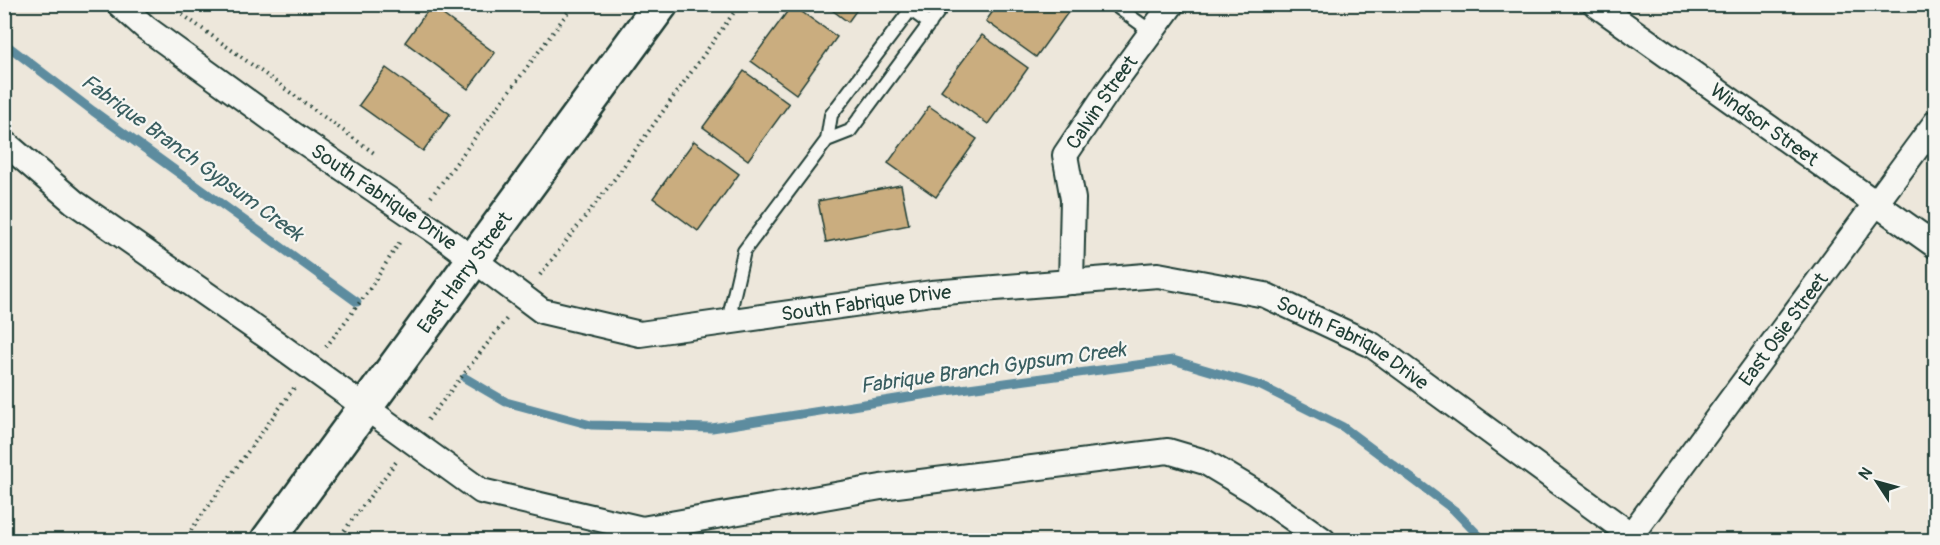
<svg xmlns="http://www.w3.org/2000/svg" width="1940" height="545" viewBox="0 0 1940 545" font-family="Pangolin,sans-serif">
<rect width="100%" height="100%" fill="#ede7db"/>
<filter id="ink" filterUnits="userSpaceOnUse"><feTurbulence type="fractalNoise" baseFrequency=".0167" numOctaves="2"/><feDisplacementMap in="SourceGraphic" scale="12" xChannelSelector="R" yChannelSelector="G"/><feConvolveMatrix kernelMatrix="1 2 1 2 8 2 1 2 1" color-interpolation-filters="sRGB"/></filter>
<g filter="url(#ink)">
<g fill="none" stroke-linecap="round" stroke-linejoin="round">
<path stroke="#5d8c9f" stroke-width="9" d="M 4,43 L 93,111 L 357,302
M 465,378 L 506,402 L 591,425 L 712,428 L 947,391 L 1173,360 L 1261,386 L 1343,427 L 1454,510 L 1483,540"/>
</g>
<path fill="#caad7f" stroke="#1f3d34" stroke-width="1.5" d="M 824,4 L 861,4 L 848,22 Z
M 998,4 L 1074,4 L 1036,57 L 986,21 Z
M 792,5 L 837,37 L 796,94 L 751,61 Z
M 431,6 L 495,53 L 468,89 L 405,42 Z
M 982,35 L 1028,68 L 988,124 L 941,90 Z
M 386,68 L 450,114 L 423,151 L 359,105 Z
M 744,71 L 789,104 L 748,160 L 703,127 Z
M 929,106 L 977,139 L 936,197 L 888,163 Z
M 694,141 L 739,174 L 698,231 L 653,198 Z
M 901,185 L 909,225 L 826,242 L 818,201 Z"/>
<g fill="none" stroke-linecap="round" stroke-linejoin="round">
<g stroke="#1f3d34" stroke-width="16">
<path id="service" d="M 1113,4 L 1152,32
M 911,10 L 930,24
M 827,140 L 850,131 L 944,4
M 728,321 L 744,251 L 827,140 L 831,115 L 915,4"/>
</g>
<g stroke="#1f3d34" stroke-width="28">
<g id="minor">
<path id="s1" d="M 119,4 L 146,28 L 291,133 L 438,233 L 542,311 L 640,334 L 932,293 L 1158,275 L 1265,295 L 1372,345 L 1638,540"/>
<path id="s2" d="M 1595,4 L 1936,246"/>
<path d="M 4,142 L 74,202 L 275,342 L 481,491 L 642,529 L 881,487 L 1168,451 L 1205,462 L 1255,492 L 1323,540"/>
<path id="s3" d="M 1071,282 L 1073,199 L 1065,155 L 1108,91 L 1172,4"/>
<path id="s4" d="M 1631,535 L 1936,122"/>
</g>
</g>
<g stroke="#1f3d34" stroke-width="38">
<g id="secondary">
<path id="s5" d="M 268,540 L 661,4"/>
</g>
</g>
<path stroke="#1f3d34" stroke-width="4" stroke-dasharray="1.5 4.5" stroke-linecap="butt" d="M 168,4 L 374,153
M 431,197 L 574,4
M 540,275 L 616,177 L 740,4
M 326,347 L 367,293 L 401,240
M 428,420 L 508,317
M 184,540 L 294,388
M 337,540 L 396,462"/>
<use href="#service" stroke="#f6f6f2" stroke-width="12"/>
<use href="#minor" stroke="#f6f6f2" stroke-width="24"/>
<use href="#secondary" stroke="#f6f6f2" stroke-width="33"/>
</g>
</g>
<g text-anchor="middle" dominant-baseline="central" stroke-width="4.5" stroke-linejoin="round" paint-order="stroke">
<g font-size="20" fill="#1f3d34" stroke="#f6f6f2">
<text stroke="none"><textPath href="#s3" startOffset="192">Calvin Street</textPath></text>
<text stroke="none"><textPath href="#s2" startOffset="208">Windsor Street</textPath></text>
<text stroke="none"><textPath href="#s1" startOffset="328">South Fabrique Drive</textPath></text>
<text stroke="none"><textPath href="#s5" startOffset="332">East Harry Street</textPath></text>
<text stroke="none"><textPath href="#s1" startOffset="852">South Fabrique Drive</textPath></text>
<text stroke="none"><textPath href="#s4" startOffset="256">East Osie Street</textPath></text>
<text stroke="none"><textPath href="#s1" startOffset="1354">South Fabrique Drive</textPath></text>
</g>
<g font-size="21" font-style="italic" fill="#395e60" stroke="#f6f6f2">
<text transform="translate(192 158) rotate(36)">Fabrique Branch Gypsum Creek</text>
<text transform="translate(993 368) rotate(-8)">Fabrique Branch Gypsum Creek</text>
</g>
</g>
<rect width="1940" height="545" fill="none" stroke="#f6f6f2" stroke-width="24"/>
<rect x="12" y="12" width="1916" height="521" fill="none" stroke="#1f3d34" stroke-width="2" filter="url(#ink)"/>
<g transform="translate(1877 482) rotate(306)" stroke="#f6f6f2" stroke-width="4.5" paint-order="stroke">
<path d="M0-4.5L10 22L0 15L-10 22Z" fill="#1f3d34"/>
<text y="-9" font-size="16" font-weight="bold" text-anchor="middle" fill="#1f3d34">N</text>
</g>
</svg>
